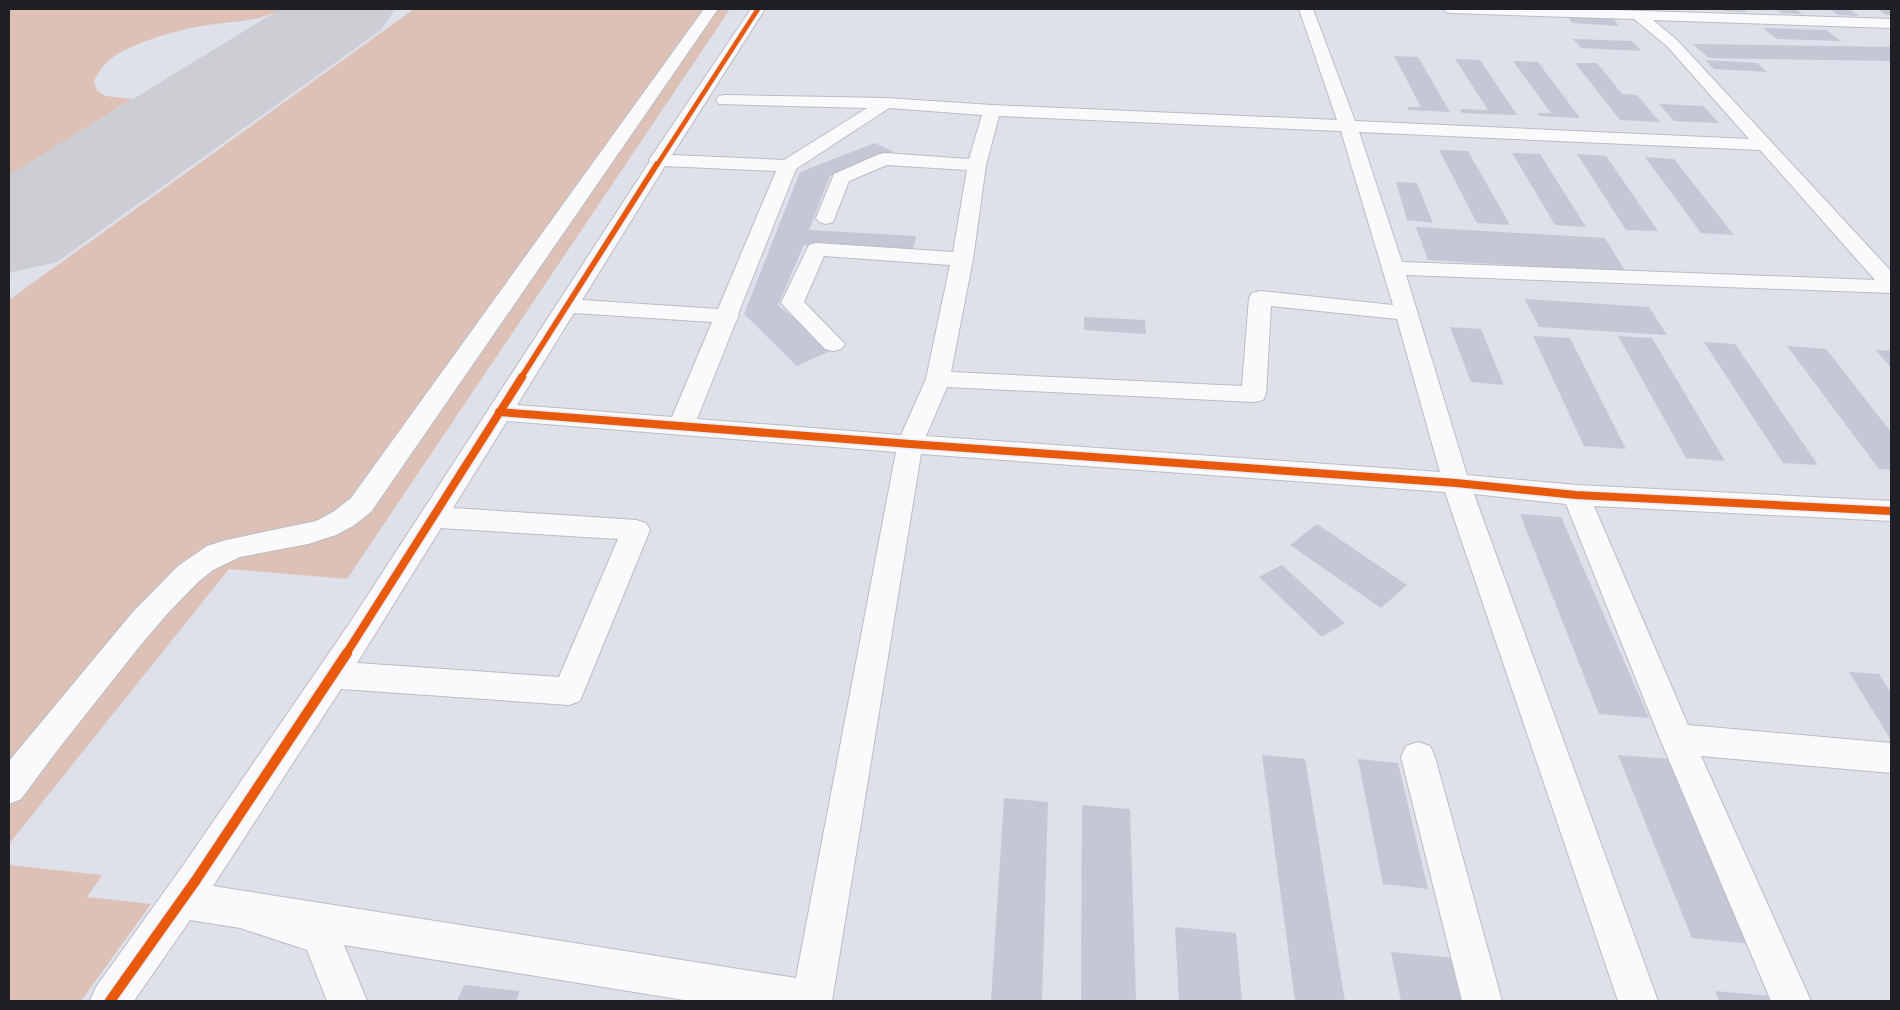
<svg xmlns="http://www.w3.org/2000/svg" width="1900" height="1010" viewBox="0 0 1900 1010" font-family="'Work Sans',sans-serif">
<rect width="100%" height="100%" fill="#dee0ea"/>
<path fill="#ddc1b7" d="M 9,9 L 282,9 C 258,22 234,21 207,25 C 181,29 125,44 107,62 C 101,68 97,74 94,81 L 97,91 L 106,96 L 132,99 L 9,176 Z
M 414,9 L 706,9 L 371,483 L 324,523 L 238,539 L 25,752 L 9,773 L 9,300 Z
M 714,9 L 730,9 L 347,579 L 229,569 L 9,844 L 9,805 L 27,774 L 170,603 L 222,560 L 323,537 L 603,166 Z
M 9,865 L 102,875 L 87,897 L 151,904 L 81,1001 L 9,1001 Z"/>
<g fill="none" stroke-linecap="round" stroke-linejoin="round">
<path fill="#ccced4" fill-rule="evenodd" d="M 280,9 L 395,9 L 381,30 L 57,262 L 9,273 L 9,175 Z"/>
</g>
<path fill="#c4c7d6" d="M 1722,9 L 1743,9 L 1747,12 L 1725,11 Z
M 1776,9 L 1796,9 L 1802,14 L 1781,13 Z
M 1829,9 L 1849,9 L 1859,16 L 1838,15 Z
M 1878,9 L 1891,9 L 1891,15 L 1886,15 Z
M 1568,16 L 1613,18 L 1619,26 L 1572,23 Z
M 1763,28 L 1826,30 L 1841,41 L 1777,39 Z
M 1573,39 L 1632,41 L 1641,51 L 1581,48 Z
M 1693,44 L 1891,47 L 1891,61 L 1709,58 Z
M 1394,56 L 1418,57 L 1450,112 L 1409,110 L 1407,107 L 1421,107 Z
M 1455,59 L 1480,60 L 1517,115 L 1462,113 L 1460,109 L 1488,110 Z
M 1705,60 L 1757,63 L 1767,72 L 1714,69 Z
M 1513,61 L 1538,62 L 1580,118 L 1539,116 L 1537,113 L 1551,113 Z
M 1575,63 L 1597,63 L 1622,94 L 1637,95 L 1660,122 L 1620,120 Z
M 1659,104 L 1703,106 L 1719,123 L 1674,121 Z
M 875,143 L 894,152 L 830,176 L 809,230 L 916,236 L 913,251 L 804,245 L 778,305 L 832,350 L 797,366 L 744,314 L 800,172 Z
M 1439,150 L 1468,151 L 1510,225 L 1477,223 Z
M 1512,153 L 1540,154 L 1586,227 L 1555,225 Z
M 1577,154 L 1606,156 L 1658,231 L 1626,230 Z
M 1645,157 L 1674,159 L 1734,235 L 1701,233 Z
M 1396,182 L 1417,183 L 1433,223 L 1407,220 Z
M 1416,227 L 1605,238 L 1626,272 L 1428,260 Z
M 1525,299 L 1649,307 L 1667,335 L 1539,327 Z
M 1084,317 L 1145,320 L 1146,334 L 1084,330 Z
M 1450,327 L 1481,329 L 1504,385 L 1471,382 Z
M 1533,336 L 1570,338 L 1626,449 L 1584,446 Z
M 1618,336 L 1652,338 L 1725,461 L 1686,458 Z
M 1704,342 L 1735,344 L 1818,465 L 1783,463 Z
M 1787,346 L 1826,349 L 1891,432 L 1891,470 L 1879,469 Z
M 1876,350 L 1891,351 L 1891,368 Z
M 1520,514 L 1561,517 L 1649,718 L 1599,714 Z
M 1317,524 L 1407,585 L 1381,608 L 1290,545 Z
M 1282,565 L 1345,623 L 1322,637 L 1259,577 Z
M 1849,672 L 1879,674 L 1891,693 L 1891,740 Z
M 1262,755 L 1305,759 L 1345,1001 L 1295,1001 Z
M 1618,755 L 1670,759 L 1751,944 L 1692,938 Z
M 1358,759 L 1398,763 L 1428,889 L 1383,884 Z
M 1004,798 L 1048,802 L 1042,1001 L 991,1001 Z
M 1082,805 L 1130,809 L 1136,1001 L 1081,1001 Z
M 1175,927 L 1236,933 L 1242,1001 L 1179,1001 Z
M 1391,952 L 1456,958 L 1467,1001 L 1401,1001 Z
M 464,985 L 520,991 L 516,1001 L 457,1001 Z
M 1715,991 L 1772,996 L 1774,1001 L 1719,1001 Z"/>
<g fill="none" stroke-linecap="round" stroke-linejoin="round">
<g stroke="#bbbdc4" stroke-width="2">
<path id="minor" d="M 704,9 L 718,9 L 371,512 L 353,526 L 336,535 L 308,544 L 240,557 L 213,570 L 198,582 L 168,613 L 139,647 L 56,752 L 21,799 L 9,804 L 9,761 L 132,613 L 178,566 L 207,546 L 226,540 L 316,521 L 333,512 L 351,498 Z
M 751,9 L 765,9 L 672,155 L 784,160 L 867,108 L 719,104 L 716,100 L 719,96 L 725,95 L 886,98 L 992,105 L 1337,120 L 1299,9 L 1313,9 L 1355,121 L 1749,139 L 1667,46 L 1634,19 L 1451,13 L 1446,12 L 1444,9 L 1583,9 L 1891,19 L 1891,28 L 1653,20 L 1677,40 L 1891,271 L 1891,293 L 1406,275 L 1467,475 L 1576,485 L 1891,501 L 1891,521 L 1594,506 L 1688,725 L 1891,743 L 1891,773 L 1701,756 L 1811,1001 L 1771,1001 L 1660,739 L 1566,504 L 1474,494 L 1658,1001 L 1618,1001 L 1445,492 L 921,454 L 832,1001 L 690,1001 L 344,945 L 367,1001 L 327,1001 L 307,950 L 240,928 L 190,920 L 134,1001 L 90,1001 L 96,987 L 182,867 L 349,624 L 650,161 L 649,160 ZM 889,108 L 982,115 L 969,159 L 884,153 L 877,155 L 834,174 L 816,218 L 819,222 L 826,224 L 833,222 L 849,181 L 887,165 L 967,170 L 953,252 L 816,243 L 809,245 L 781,303 L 825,349 L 833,351 L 841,349 L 845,344 L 804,302 L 824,256 L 950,265 L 926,379 L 901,435 L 697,419 L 736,321 L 739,316 L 738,314 L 796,169 ZM 999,116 L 1341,131 L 1393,305 L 1260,291 L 1252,293 L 1249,298 L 1242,386 L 951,372 L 973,259 L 986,165 ZM 1359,132 L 1760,150 L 1875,280 L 1402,262 ZM 665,166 L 776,171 L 718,309 L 582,300 ZM 1271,306 L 1397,319 L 1440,472 L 926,436 L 947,387 L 1254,402 L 1263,400 L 1266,394 ZM 574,313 L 712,322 L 672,417 L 517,405 ZM 507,421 L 896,452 L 796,978 L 213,886 L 341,689 L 569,705 L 580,701 L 650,530 L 646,523 L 636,520 L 453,508 ZM 441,528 L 618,539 L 559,677 L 357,663 Z
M 1418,742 L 1430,746 L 1435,757 L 1502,1001 L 1462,1001 L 1401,757 L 1406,746 Z"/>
</g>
<use href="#minor" fill="#fafafc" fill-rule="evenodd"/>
<g stroke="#e7ebfb" stroke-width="6">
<path id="cycleway-far3" d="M 657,165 L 758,9"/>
</g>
<g stroke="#e7ebfb" stroke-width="8">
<path id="cycleway-far2" d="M 521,378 L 657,164"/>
</g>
<g stroke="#e7ebfb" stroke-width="11">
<path id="cycleway-far1" d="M 499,412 L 910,444 L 1456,483 L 1576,495 L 1891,511
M 346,654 L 522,377"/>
</g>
<g stroke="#e7ebfb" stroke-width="13">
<path id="cycleway" d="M 110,1001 L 196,880 L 347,653"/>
</g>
<use href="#cycleway-far3" stroke="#e8590c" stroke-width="4.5"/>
<use href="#cycleway-far2" stroke="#e8590c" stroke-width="5.5"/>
<use href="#cycleway-far1" stroke="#e8590c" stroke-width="8"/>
<use href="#cycleway" stroke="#e8590c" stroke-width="10"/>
</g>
<rect width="1900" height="1010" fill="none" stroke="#1f2026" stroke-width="20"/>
</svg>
